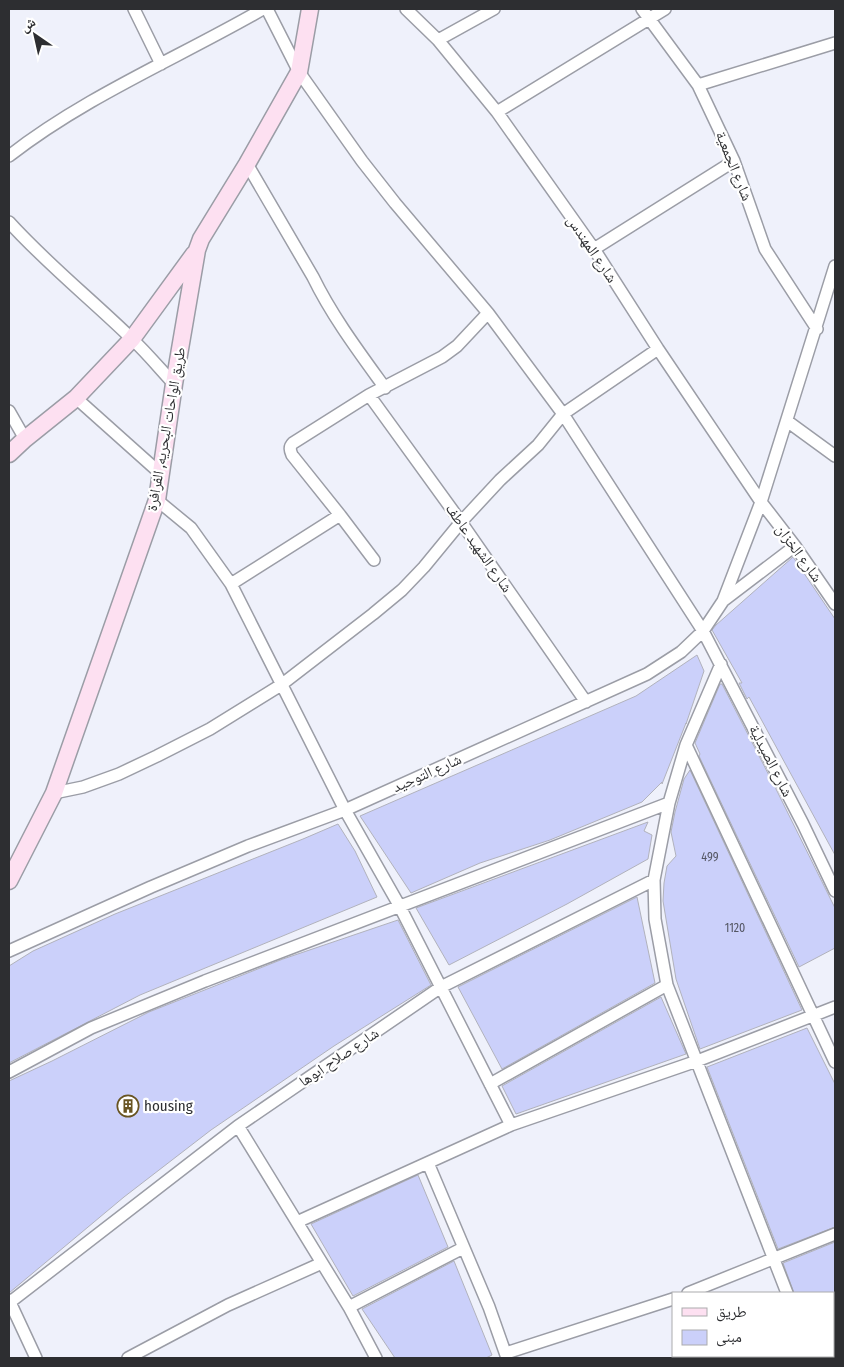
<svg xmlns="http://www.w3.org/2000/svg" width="844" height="1367" viewBox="0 0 844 1367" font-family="'Fira Sans Condensed','Noto Naskh Arabic',sans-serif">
<rect width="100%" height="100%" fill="#eff1fb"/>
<path fill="#cbd0fa" stroke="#b1b2bc" d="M 793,557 L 835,619 L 835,855 L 749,697 L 747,699 L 739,683 L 742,683 L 712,630 L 716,625 Z
M 697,655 L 704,671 L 686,724 L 686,723 L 662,784 L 662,782 L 642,802 L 550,840 L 480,863 L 411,893 L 360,816 L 636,696 Z
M 720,684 L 722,684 L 775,787 L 835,908 L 835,948 L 799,967 L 699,756 L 700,754 L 695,743 Z
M 690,770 L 802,1010 L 700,1049 L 676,979 L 663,901 L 664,883 L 667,866 L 676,856 L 671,832 L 675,812 L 684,779 Z
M 648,822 L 644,831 L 652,835 L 648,859 L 567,904 L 449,965 L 416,908 Z
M 338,824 L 355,851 L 377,897 L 140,995 L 9,1063 L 9,966 L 33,951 L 115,914 L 303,839 Z
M 637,897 L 655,983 L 502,1069 L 458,987 Z
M 398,920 L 431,985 L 334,1046 L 211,1130 L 124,1197 L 9,1293 L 9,1081 L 52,1061 L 149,1012 L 283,959 Z
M 661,997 L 686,1054 L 516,1114 L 502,1086 Z
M 807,1028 L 835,1084 L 835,1227 L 778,1249 L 707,1067 Z
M 418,1175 L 448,1247 L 353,1296 L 311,1224 Z
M 835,1242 L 835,1293 L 794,1293 L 783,1263 Z
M 454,1261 L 492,1355 L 486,1358 L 395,1358 L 362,1309 Z"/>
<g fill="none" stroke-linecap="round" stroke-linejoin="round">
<g stroke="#9b9da6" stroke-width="14">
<path id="minor" d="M 134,9 L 161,64
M 267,9 L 299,72 L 362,161 L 395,203 L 488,313 L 563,414 L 703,631 L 803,824 L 835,891
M 406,9 L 438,40 L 497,112 L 594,249 L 658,349 L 761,502 L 795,546 L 835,604
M 642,9 L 698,85 L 734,161 L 765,249 L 817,329
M 438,40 L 494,9
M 698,85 L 835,43
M 497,112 L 665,9
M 9,156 C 86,96 178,58 263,9
M 247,164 L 313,277 C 332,316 359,352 385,388
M 9,222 C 47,264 91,299 132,339 C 147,353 160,369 174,384
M 594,249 L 734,161
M 369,395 L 461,522 L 586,702
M 76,398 L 161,474
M 9,411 L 25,439
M 787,421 L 835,456
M 157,500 L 191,528 L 231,584 L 345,810 L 399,905 L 511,1125
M 340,515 L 374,560
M 231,584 L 340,515 L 292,455 C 290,450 289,447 293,443 L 369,395 L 442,357 L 457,346 L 488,313
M 723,601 L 795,546
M 721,664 L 686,745 L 669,803 L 654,880 L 655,919 L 667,985 L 787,1293
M 686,745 L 835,1062
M 54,793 L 83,787 L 119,774 L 157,756 L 210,729 L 281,685 L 373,614 L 402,590 L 424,567 L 461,522 L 500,480 L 538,445 L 563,414 L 658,349
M 9,951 L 151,887 L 248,846 L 345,810 L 647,674 L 681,652 L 703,631 L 723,601 L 761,502 L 835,266
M 9,1072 L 91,1028 L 205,981 L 669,803
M 490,1084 L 667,985
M 238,1126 L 441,987 L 654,880
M 428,1163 L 489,1307 L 507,1358
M 297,1222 L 511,1125 L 697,1061 L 835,1007
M 688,1293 L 835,1234
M 9,1300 L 36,1358
M 9,1303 L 238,1126 L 349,1307 L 463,1248
M 349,1307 L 376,1358
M 833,1345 L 835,1344
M 506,1353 L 673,1299
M 690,1356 L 691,1358
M 813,1356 L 814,1358
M 128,1358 L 228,1305 L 322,1263"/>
</g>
<g stroke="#9b9da6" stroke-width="19">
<path id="secondary" d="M 9,454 L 25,439 L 76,398 L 132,339 L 194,254
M 9,881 L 54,793 L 157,500 L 174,384 L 197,250 L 201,239 L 247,164 L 299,72 L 310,9"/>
</g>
<use href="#minor" stroke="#fff" stroke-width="11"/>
<use href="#secondary" stroke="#fde0f1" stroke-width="16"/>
</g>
<defs>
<g id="building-ring" transform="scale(1.125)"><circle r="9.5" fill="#fff" stroke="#685422" stroke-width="1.5"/><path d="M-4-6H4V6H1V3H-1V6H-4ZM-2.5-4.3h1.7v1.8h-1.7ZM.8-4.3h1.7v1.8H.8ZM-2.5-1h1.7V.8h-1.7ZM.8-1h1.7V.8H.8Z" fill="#685422"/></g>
</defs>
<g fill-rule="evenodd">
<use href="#building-ring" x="128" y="1106"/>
</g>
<g text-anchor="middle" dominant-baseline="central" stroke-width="4.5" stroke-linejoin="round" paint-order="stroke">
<g font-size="12" fill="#545663">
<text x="710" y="857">499</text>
<text x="735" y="928">1120</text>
</g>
<g font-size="15" fill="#2d2e31" stroke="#fff">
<text transform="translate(734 166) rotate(68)">شارع الجمعية</text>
<text transform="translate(592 249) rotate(56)">شارع المهندس</text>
<text transform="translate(166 429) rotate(-80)">طريق الواحات البحريه, الفرافرة</text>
<text transform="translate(479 548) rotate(55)">شارع الشهيد عاطف</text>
<text transform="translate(799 553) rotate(54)">شارع الخزان</text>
<text transform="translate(771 761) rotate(63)">شارع الصيدلية</text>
<text transform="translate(427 773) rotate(-24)">شارع التوحيد</text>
<text transform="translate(339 1057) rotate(-34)">شارع صلاح ابوها</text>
</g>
<g font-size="15" fill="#2d2e31" stroke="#fff" text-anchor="start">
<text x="144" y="1106">housing</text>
</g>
</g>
<rect width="844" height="1367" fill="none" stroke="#2d2e31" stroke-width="20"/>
<rect x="672" y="1292" width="162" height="65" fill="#ffffff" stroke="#ababad"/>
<rect x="682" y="1308" width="25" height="8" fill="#fde0f1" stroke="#ababad"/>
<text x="716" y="1317" font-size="15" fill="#2d2e31">طريق</text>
<rect x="682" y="1330" width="25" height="15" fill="#cbd0fa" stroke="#ababad"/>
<text x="716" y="1342" font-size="15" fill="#2d2e31">مبنى</text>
<g transform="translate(35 35) rotate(326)" stroke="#ffffff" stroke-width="4" paint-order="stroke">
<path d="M0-4L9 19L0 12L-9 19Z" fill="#2d2e31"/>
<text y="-8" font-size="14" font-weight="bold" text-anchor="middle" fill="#2d2e31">ش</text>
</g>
</svg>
